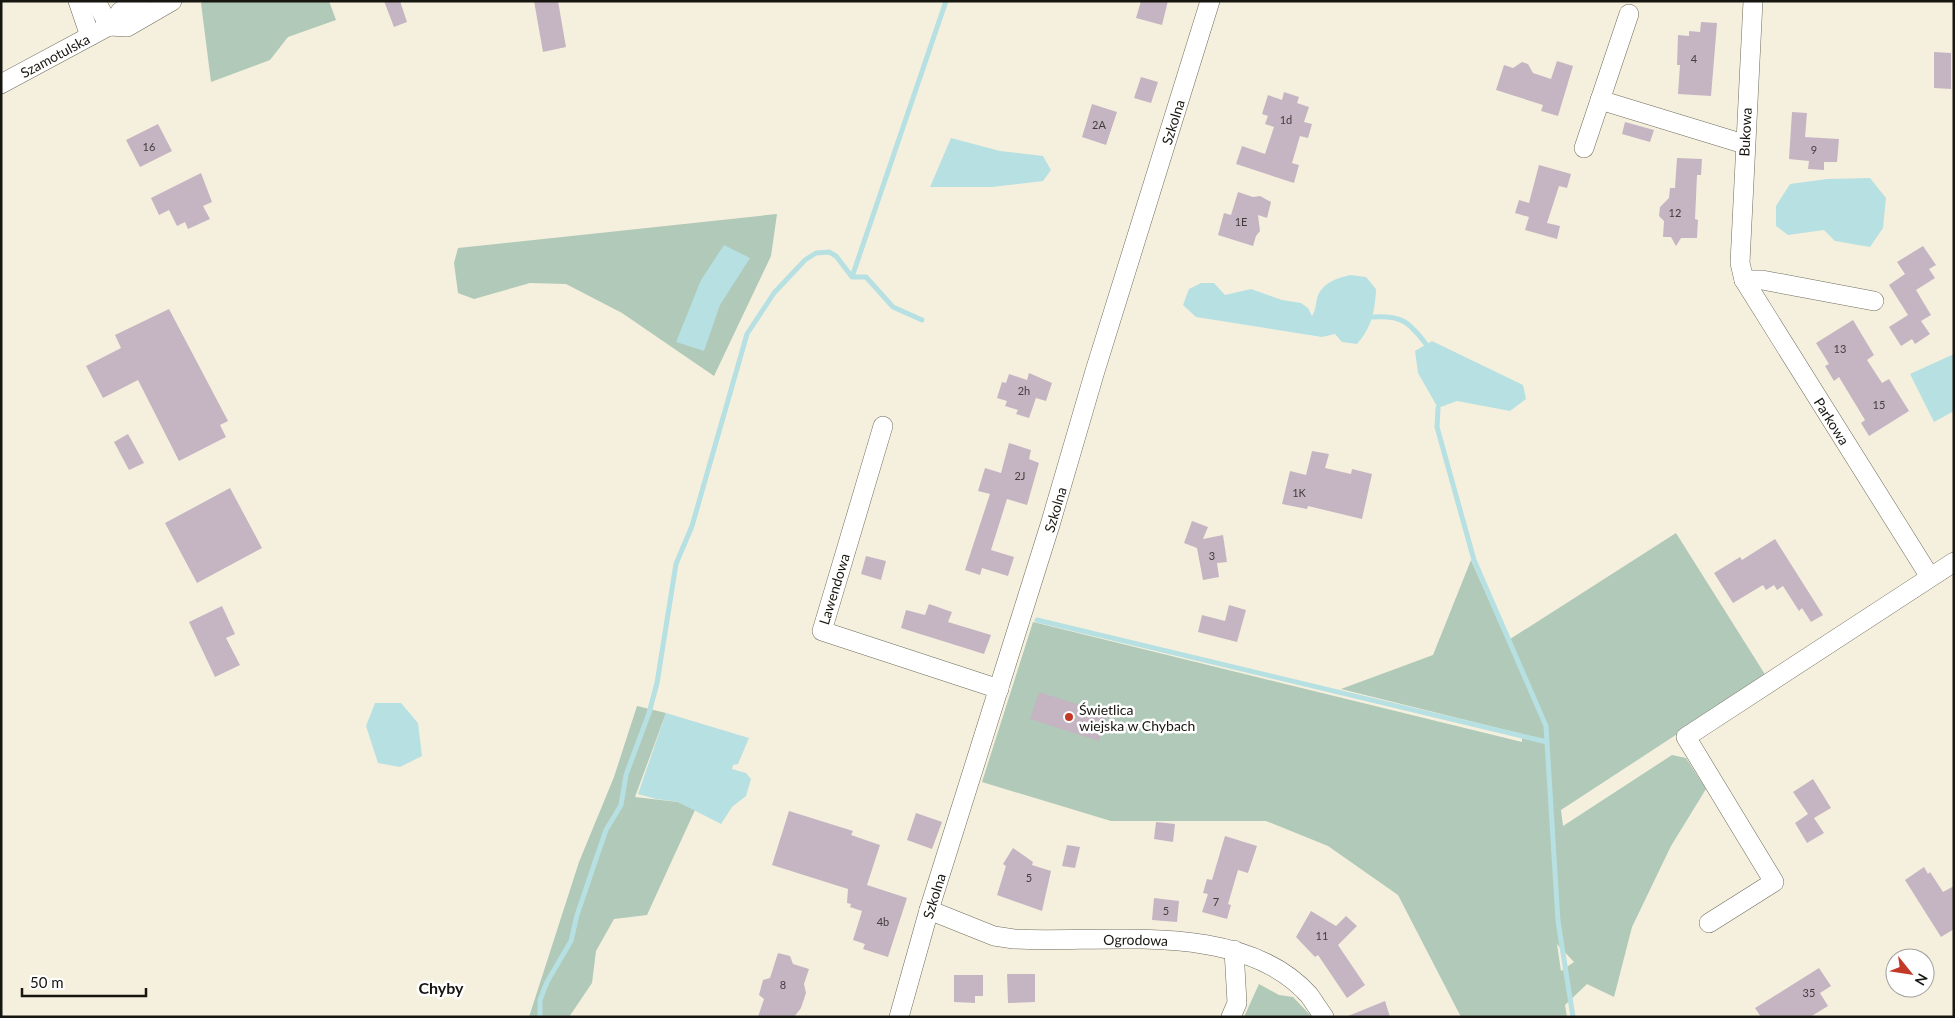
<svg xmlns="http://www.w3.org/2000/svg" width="1955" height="1018" viewBox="0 0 1955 1018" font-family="Lato,sans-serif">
<rect width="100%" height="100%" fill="#f5f0de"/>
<path fill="#b0c9b8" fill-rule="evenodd" d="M 205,1 L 329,1 L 336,20 L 288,37 L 270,60 L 211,82 L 201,3 Z
M 777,214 L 771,256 L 714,376 L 622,313 L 566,284 L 530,283 L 474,299 L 458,293 L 454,263 L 458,248 Z
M 1676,533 L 1766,676 L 1561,810 L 1563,826 L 1672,755 L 1686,758 L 1706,789 L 1671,846 L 1632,927 L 1614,997 L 1587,984 L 1565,1005 L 1567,1017 L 1461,1017 L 1398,895 L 1328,846 L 1266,821 L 1111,821 L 982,782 L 1033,622 L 1522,742 L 1522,734 L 1341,689 L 1433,655 L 1471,560 L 1507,641 ZM 1557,944 L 1574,962 L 1561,971 Z
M 637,706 L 666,713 L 635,797 L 678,802 L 695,810 L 647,915 L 614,919 L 596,951 L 592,983 L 569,1017 L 529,1017 L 579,862 L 614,777 Z
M 1259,984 L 1279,995 L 1293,997 L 1312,1017 L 1244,1017 Z"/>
<path fill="#b7e0e2" d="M 951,138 L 1000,151 L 1043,156 L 1051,170 L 1043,181 L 992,187 L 930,187 Z
M 1870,178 L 1886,198 L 1883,228 L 1870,247 L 1835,241 L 1824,230 L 1788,235 L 1776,226 L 1776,206 L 1790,184 L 1827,179 Z
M 724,245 L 750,258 L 720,305 L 704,351 L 676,342 L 701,280 Z
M 1350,275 L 1366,277 L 1376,289 C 1375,311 1372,327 1357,344 L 1342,342 L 1335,334 L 1322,337 L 1196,317 L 1183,305 L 1189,289 L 1201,283 L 1214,283 L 1225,295 L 1251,289 L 1282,300 L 1301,303 L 1308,308 L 1312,316 C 1317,309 1315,301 1319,293 C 1325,282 1338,278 1350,275 Z
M 1432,341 L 1523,385 L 1526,399 L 1510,411 L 1457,401 L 1438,408 L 1418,373 L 1415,351 Z
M 1954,354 L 1954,411 L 1934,422 L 1910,374 Z
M 375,703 L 401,703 L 418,723 L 422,756 L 400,767 L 378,763 L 366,726 Z
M 666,713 L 749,738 L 738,764 L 733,765 L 732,769 L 746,773 L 751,779 L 746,796 L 732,807 L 721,824 L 678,802 L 656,799 L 638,794 Z"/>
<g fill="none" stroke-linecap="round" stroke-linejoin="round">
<path stroke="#b7e0e2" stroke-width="5" d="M 852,277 L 946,1
M 1372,317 C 1402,315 1409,322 1426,344
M 1438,408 L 1437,427 L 1474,560 L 1546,726 L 1558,921 L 1573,1017
M 1037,620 L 1547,742
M 540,1017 L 540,1000 L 547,982 L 571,941 L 577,915 L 597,856 L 606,830 L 621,805 L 626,775 L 649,713 L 657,683 L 676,564 L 692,526 L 747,334 L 774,293 L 805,260 L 816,253 L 829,252 L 836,256 L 852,277 L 866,277 L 893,307 L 922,320"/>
</g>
<path fill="#c5b5c2" d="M 384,1 L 400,1 L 407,22 L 394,27 Z
M 534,1 L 558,1 L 566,47 L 543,52 Z
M 1141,1 L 1168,1 L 1162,25 L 1136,18 Z
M 1701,22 L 1717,23 L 1711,96 L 1678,94 L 1680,65 L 1677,65 L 1678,35 L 1689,36 L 1689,31 L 1700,32 Z
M 1934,52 L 1951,53 L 1951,89 L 1934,88 Z
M 1557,61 L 1573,66 L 1558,116 L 1541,111 L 1543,105 L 1496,90 L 1504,65 L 1513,68 L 1522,62 L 1528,64 L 1533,73 L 1551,79 Z
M 1141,77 L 1158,82 L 1151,103 L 1134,98 Z
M 1284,92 L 1299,97 L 1297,103 L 1309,107 L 1304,122 L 1312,124 L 1308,138 L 1300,136 L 1292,163 L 1299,165 L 1294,183 L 1236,164 L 1242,146 L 1265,154 L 1274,127 L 1265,124 L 1268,116 L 1262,114 L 1268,95 L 1282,100 Z
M 1092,104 L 1117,112 L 1106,145 L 1082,137 Z
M 1792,112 L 1807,113 L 1805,137 L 1839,139 L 1837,162 L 1824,162 L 1824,170 L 1808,169 L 1809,161 L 1789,159 Z
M 1625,122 L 1654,130 L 1650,142 L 1622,134 Z
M 158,124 L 172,151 L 140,167 L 126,140 Z
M 1677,158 L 1702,159 L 1701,175 L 1697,175 L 1695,219 L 1698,220 L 1697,238 L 1681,238 L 1676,246 L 1671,237 L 1663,237 L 1664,221 L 1659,216 L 1660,207 L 1669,198 L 1670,188 L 1675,188 Z
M 1539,165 L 1571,174 L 1567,188 L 1559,186 L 1547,223 L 1560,226 L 1557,239 L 1525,230 L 1529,217 L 1515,213 L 1519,200 L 1529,203 Z
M 201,173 L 212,202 L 203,206 L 210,219 L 188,229 L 185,222 L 177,226 L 169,210 L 159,215 L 151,198 Z
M 1238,192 L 1253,197 L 1260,196 L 1271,202 L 1267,218 L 1258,215 L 1260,231 L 1256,236 L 1253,246 L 1218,235 L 1224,213 L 1231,215 Z
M 1923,246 L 1936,265 L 1929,269 L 1935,278 L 1916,290 L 1931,315 L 1921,321 L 1930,334 L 1915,344 L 1912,339 L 1901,346 L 1889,327 L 1908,315 L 1889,285 L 1905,274 L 1897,262 Z
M 169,309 L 228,421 L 220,425 L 226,437 L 179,461 L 138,380 L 103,398 L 86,366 L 121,348 L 115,335 Z
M 1853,320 L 1874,355 L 1867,360 L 1882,383 L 1889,379 L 1909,411 L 1869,436 L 1861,423 L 1865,420 L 1839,377 L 1834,381 L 1825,366 L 1829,364 L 1816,343 Z
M 1029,373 L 1052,383 L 1046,401 L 1036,398 L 1029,418 L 1016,414 L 1018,410 L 1005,406 L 1007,401 L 997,398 L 1002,382 L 1006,383 L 1009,374 L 1027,380 Z
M 128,434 L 144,463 L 129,470 L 114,442 Z
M 1009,443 L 1031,450 L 1029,459 L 1039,463 L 1027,505 L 1007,499 L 991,550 L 1014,557 L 1008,576 L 982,568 L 980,575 L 965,570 L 990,494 L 978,491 L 985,468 L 1001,473 Z
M 1312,451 L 1329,454 L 1325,468 L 1351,474 L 1352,469 L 1372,474 L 1362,519 L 1308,506 L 1307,509 L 1282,504 L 1290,471 L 1306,475 Z
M 230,488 L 262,548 L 197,583 L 165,523 Z
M 1192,521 L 1208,527 L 1203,539 L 1223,535 L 1227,562 L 1217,563 L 1219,577 L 1203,580 L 1197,548 L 1184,543 Z
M 1775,539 L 1823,615 L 1811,622 L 1802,608 L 1799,611 L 1783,586 L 1777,590 L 1774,585 L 1766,590 L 1763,585 L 1733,603 L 1714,573 L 1740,557 L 1742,560 Z
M 866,556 L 886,561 L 881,580 L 861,574 Z
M 929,604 L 952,612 L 948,622 L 991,635 L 984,654 L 901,628 L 906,610 L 925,615 Z
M 1229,605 L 1246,610 L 1237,642 L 1198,632 L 1202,615 L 1225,621 Z
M 222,606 L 235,634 L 226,638 L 240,665 L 215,677 L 189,622 Z
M 1039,692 L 1108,714 L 1099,741 L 1030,719 Z
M 1813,779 L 1831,808 L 1814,818 L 1824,833 L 1807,843 L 1795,823 L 1808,814 L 1793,792 Z
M 789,811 L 853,831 L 851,835 L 880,845 L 867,885 L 907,898 L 888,957 L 863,949 L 865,944 L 853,940 L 862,911 L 850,907 L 851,904 L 847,903 L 848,889 L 772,865 Z
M 916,813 L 942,822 L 932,849 L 907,840 Z
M 1156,822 L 1175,824 L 1173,842 L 1154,839 Z
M 1225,836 L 1257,846 L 1248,873 L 1238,870 L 1228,904 L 1231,905 L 1227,919 L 1202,912 L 1208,894 L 1203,893 L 1207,879 L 1212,880 Z
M 1067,845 L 1080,847 L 1075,868 L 1062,866 Z
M 1013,848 L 1033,862 L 1032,865 L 1051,871 L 1042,911 L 997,895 L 1006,866 L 1003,864 Z
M 1924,867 L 1928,874 L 1930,872 L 1943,892 L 1954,886 L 1954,929 L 1941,937 L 1905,880 Z
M 1154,898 L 1179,901 L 1177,922 L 1152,920 Z
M 1311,911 L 1336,926 L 1346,916 L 1357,926 L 1338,945 L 1365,985 L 1347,998 L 1318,955 L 1315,957 L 1296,937 Z
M 778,953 L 790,956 L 793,964 L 809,969 L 804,984 L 806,993 L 801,1008 L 794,1017 L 758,1017 L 764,999 L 759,995 L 763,980 L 770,978 Z
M 1819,968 L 1831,986 L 1820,993 L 1828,1006 L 1810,1017 L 1761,1017 L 1755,1008 Z
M 1007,974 L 1035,974 L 1035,1002 L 1008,1003 Z
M 954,975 L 983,975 L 983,996 L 975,996 L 975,1003 L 954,1002 Z
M 1385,1001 L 1390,1017 L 1348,1017 L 1348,1016 Z"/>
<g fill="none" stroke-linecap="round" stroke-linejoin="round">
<g stroke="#6f6b5b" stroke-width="20">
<g id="minor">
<path d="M 78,1 L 90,36"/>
<path d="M 96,1 L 109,26"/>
<path id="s1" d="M 1753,1 L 1740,263 L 1744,280 L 1930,577"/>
<path d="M 109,26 L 127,27 L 172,1"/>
<path id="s2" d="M 1,84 L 109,26 L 121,11 L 141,1"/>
<path d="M 1600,100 L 1744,144"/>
<path d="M 1584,148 L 1629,14"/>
<path d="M 1744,280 L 1762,280 L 1874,301"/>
<path d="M 883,426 L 822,631 L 999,689"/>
<path id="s3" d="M 929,910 L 994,936 L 1014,939 C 1104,944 1241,919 1309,995 C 1314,1002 1319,1010 1324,1017"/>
<path d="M 1709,923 L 1774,882 L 1686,737 L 1954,562"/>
<path id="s4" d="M 899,1017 L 929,910 L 1050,525 L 1095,371 L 1210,1"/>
<path d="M 1231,1017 L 1237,1003 L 1234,950"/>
</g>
</g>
<use href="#minor" stroke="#fff" stroke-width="19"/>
</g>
<circle fill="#c43827" stroke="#fff" stroke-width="2" cx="1069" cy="717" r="5"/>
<g text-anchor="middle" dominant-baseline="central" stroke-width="5" stroke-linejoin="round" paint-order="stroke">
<g font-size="11" fill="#423d3c">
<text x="1694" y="58">4</text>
<text x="1286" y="119">1d</text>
<text x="1099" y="124">2A</text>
<text x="149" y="146">16</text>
<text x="1814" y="149">9</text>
<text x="1675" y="212">12</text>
<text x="1241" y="221">1E</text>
<text x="1840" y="348">13</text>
<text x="1024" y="390">2h</text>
<text x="1879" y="404">15</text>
<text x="1020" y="475">2J</text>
<text x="1299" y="492">1K</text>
<text x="1212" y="555">3</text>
<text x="1029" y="877">5</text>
<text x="1216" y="901">7</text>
<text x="1166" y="910">5</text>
<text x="883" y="921">4b</text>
<text x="1322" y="935">11</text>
<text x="783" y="984">8</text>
<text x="1809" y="992">35</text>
</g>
<g font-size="14" fill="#17150f" stroke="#fff">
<text stroke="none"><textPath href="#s2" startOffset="61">Szamotulska</textPath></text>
<text stroke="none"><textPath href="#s4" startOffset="936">Szkolna</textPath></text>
<text transform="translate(1745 132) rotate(-87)">Bukowa</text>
<text stroke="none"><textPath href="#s1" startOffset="446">Parkowa</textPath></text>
<text stroke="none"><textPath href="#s4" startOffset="531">Szkolna</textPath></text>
<text transform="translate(834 589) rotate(-73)">Lawendowa</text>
<text stroke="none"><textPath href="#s4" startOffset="126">Szkolna</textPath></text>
<text stroke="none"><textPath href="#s3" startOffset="212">Ogrodowa</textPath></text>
</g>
<g font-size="14" fill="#17150f" stroke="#fff" text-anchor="start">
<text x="1079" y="709">Świetlica<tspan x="1079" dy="16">wiejska w Chybach</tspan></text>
</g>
<g font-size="16" font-weight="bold" fill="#17150f" stroke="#fff">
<text x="441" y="987">Chyby</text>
</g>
</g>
<rect width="1955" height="1018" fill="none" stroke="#17150f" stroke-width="5"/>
<g transform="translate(1910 973) rotate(120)"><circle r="24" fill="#ffffff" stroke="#a2a19f"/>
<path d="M0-4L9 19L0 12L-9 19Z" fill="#c43827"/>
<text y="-8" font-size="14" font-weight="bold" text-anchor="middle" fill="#17150f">N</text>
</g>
<path d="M22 988v8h124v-8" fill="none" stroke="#17150f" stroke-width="2.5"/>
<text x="30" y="988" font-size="15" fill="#17150f" stroke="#ffffff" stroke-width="4" paint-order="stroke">50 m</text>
</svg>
